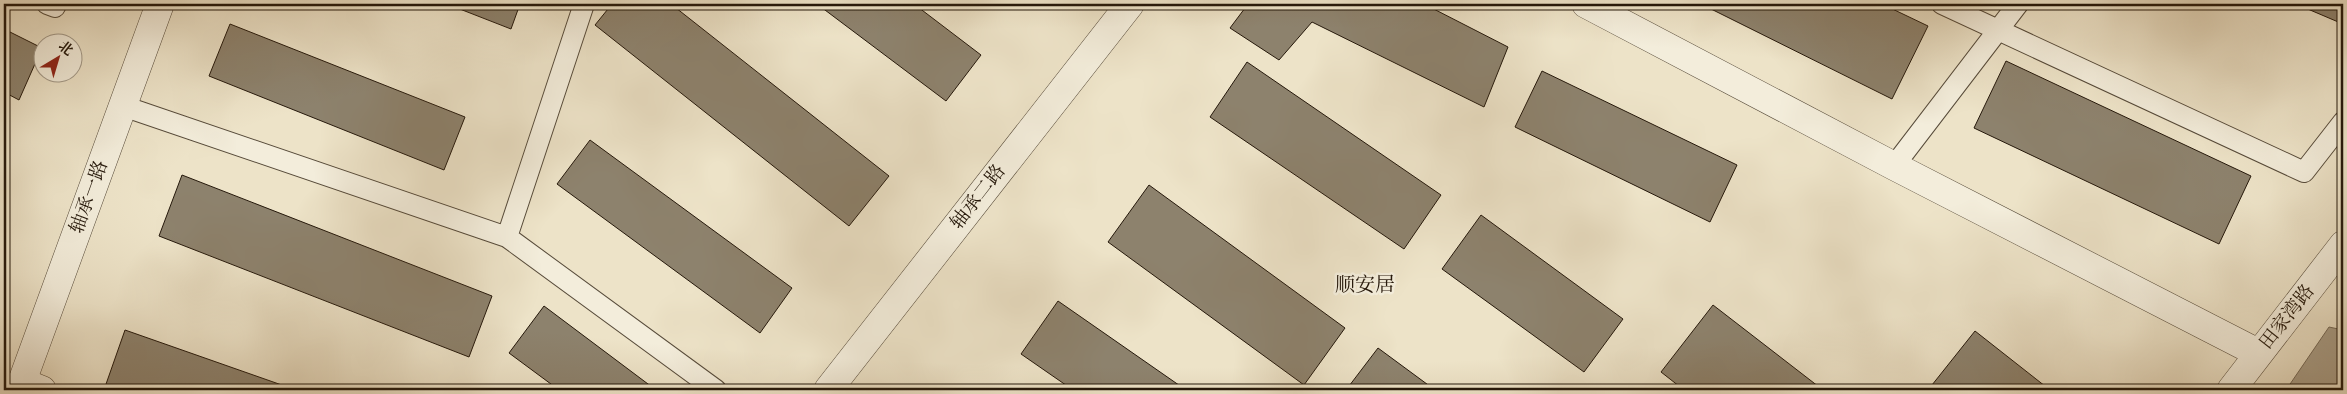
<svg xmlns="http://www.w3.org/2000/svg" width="2347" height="394" viewBox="0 0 2347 394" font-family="'IM FELL DW Pica','Noto Serif SC',serif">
<rect width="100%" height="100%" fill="#ede3c8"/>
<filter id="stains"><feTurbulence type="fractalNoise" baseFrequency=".004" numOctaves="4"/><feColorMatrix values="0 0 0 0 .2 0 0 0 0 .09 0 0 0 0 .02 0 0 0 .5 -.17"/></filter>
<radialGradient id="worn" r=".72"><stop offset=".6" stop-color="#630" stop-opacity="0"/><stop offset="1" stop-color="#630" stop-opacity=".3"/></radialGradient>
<path fill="#a99e88" stroke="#746856" d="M 2329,327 L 2343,330 L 2343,390 L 2286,390 Z"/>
<path fill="#8d826d" stroke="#25180b" d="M 447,4 L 520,4 L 511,29 Z
M 612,4 L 671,4 L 889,176 L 849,226 L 595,25 Z
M 817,4 L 914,4 L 981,55 L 946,101 Z
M 1248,4 L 1424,4 L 1508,47 L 1484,107 L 1312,22 L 1279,60 L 1230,28 Z
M 1701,4 L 1882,4 L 1928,26 L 1892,99 Z
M 2296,4 L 2343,4 L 2343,24 Z
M 230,24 L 465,117 L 444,170 L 209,76 Z
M 4,29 L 42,48 L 19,100 L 4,92 Z
M 2006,61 L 2251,176 L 2219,244 L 1974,128 Z
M 1247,62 L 1441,195 L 1404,249 L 1210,117 Z
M 1542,71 L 1737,165 L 1710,222 L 1515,127 Z
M 590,140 L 792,288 L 760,333 L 557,184 Z
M 182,175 L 492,296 L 469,357 L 159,236 Z
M 1149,185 L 1345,328 L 1304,385 L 1108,242 Z
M 1481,215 L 1623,319 L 1584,372 L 1442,269 Z
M 1058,301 L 1186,390 L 1073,390 L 1021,354 Z
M 1713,305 L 1823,390 L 1684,390 L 1661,372 Z
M 544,306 L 656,390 L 559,390 L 509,353 Z
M 125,330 L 296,390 L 114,390 L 105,387 Z
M 1975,331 L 2050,390 L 1928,390 Z
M 1378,348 L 1435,390 L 1346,390 Z"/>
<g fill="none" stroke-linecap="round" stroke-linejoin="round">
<g stroke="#574b3a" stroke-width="22">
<path id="service" d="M 47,4 L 55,7
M 584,4 L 507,237 L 716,390
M 1942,4 L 2304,172 L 2343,122
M 123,106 L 507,237
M 1894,166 L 2018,4"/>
</g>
<g stroke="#574b3a" stroke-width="29">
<path id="minor" d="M 1586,4 L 1894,166 L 2258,353
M 22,382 L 42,390
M 828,390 L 1130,4
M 2231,390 L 2343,245"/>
</g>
<g stroke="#574b3a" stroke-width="29">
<path id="tertiary" d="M 19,390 L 160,4"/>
</g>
<use href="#service" stroke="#f3eddb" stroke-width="20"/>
<use href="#minor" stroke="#f3eddb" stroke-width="28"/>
<use href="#tertiary" stroke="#f3eddb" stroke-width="28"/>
</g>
<g text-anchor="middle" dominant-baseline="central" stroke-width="5" stroke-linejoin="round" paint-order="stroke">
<g font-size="19" fill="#25180b" stroke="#f3eddb">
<text transform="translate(89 197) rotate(-70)">轴承一路</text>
<text transform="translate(978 197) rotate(-52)">轴承二路</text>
<text transform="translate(2287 317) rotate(-52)">田家湾路</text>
</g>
<g font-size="20" fill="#25180b" stroke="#f3eddb">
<text x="1365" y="285">顺安居</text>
</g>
</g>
<rect width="2347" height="394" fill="none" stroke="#ede3c8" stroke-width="20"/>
<rect x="5" y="5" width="2337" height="384" fill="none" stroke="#25180b" stroke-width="2.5"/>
<rect x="10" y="10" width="2327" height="374" fill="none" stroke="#25180b"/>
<g transform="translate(58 58) rotate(38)"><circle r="24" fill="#f3eddb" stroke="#a19888"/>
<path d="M0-4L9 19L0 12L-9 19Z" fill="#8f2418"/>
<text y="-8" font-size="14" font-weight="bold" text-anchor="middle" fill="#25180b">北</text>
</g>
<rect width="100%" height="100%" filter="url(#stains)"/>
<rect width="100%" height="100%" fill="url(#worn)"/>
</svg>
